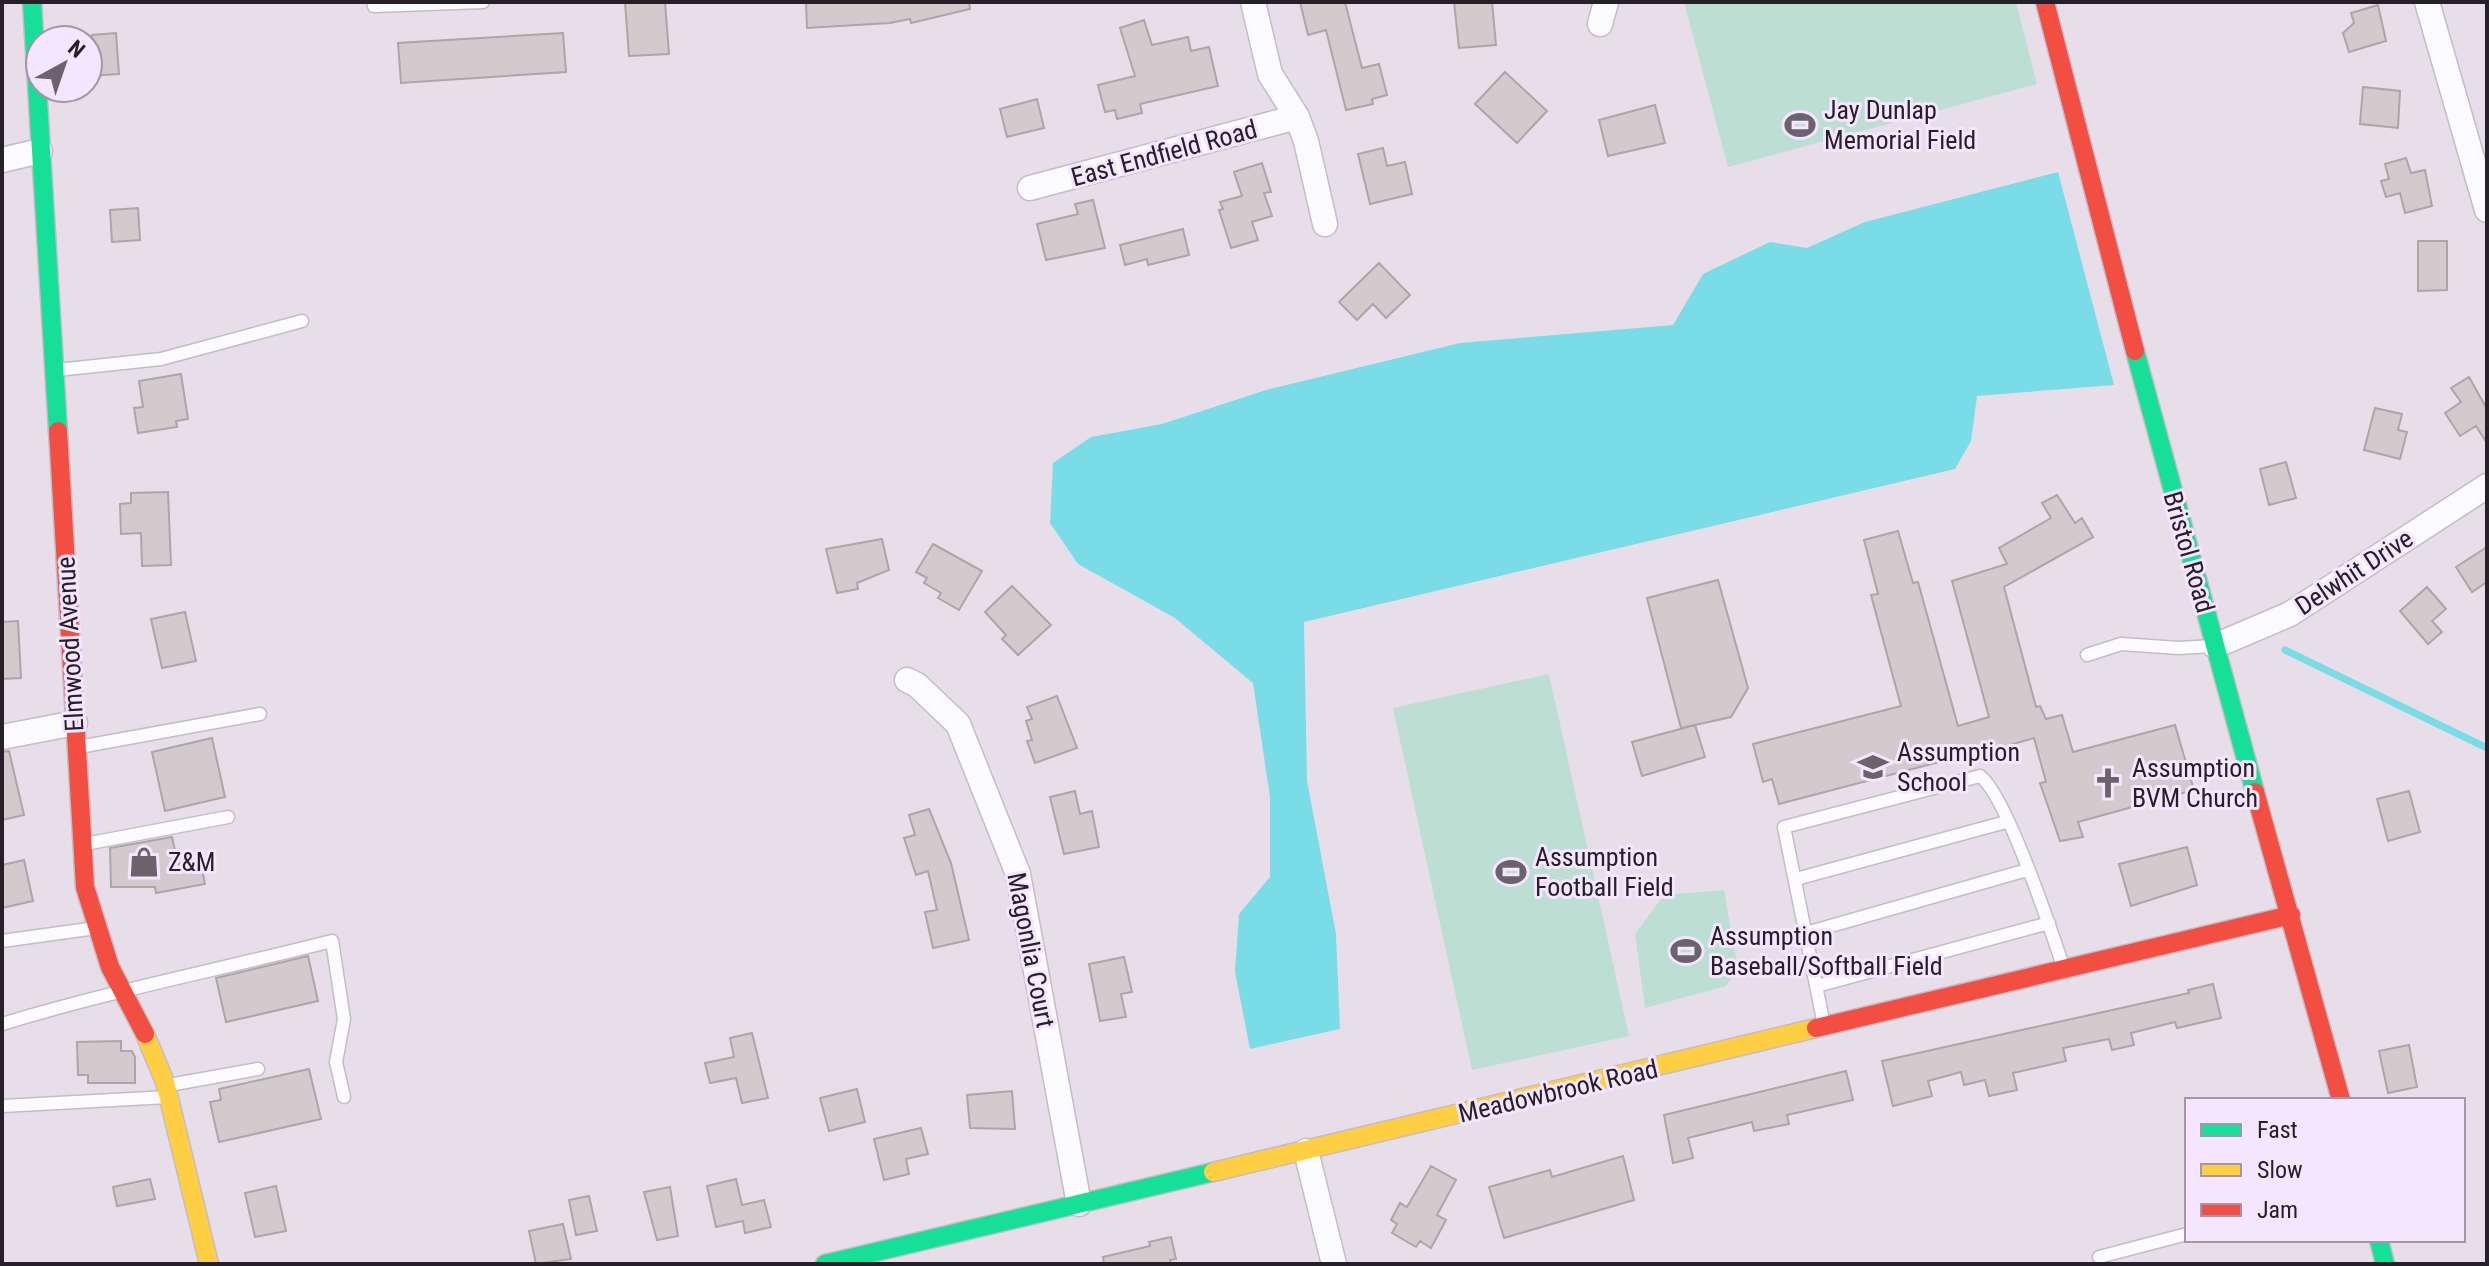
<svg xmlns="http://www.w3.org/2000/svg" width="2489" height="1266" viewBox="0 0 2489 1266" font-family="'Roboto Condensed',sans-serif">
<rect width="100%" height="100%" fill="#e7deea"/>
<path fill="#bdded3" d="M 1684,2 L 2016,2 L 2037,84 L 1728,167 Z
M 1549,674 L 1629,1036 L 1472,1070 L 1393,708 Z
M 1724,890 L 1738,969 L 1726,986 L 1645,1008 L 1635,934 L 1664,895 Z"/>
<path fill="#7adce7" d="M 2058,172 L 2114,385 L 1977,396 L 1971,441 L 1955,469 L 1304,622 L 1307,781 L 1336,934 L 1340,1029 L 1250,1049 L 1235,972 L 1239,914 L 1270,877 L 1270,797 L 1253,683 L 1175,618 L 1078,564 L 1050,523 L 1053,463 L 1091,437 L 1162,424 L 1266,390 L 1460,343 L 1673,325 L 1703,274 L 1770,242 L 1807,248 L 1865,222 Z"/>
<g fill="none" stroke-linecap="round" stroke-linejoin="round">
<path stroke="#7adce7" stroke-width="7" d="M 2285,650 L 2487,748"/>
</g>
<path fill="#d2cacd" stroke="#ada5a7" stroke-width="2" d="M 625,2 L 665,2 L 669,54 L 629,56 Z
M 806,2 L 969,2 L 970,9 L 911,23 L 910,19 L 890,23 L 807,28 Z
M 1300,2 L 1345,2 L 1362,68 L 1379,64 L 1387,95 L 1372,99 L 1373,104 L 1346,110 L 1326,30 L 1308,35 Z
M 1454,2 L 1492,2 L 1496,45 L 1459,48 Z
M 2378,5 L 2386,41 L 2349,52 L 2343,33 L 2354,23 L 2351,13 Z
M 1144,20 L 1152,45 L 1188,37 L 1191,51 L 1209,47 L 1218,86 L 1140,104 L 1142,113 L 1117,119 L 1115,110 L 1105,112 L 1098,85 L 1135,76 L 1120,28 Z
M 116,33 L 119,74 L 88,76 L 92,35 Z
M 563,33 L 566,72 L 401,83 L 398,43 Z
M 1505,72 L 1547,111 L 1517,143 L 1475,104 Z
M 2363,87 L 2400,91 L 2398,128 L 2360,124 Z
M 1037,99 L 1044,128 L 1007,137 L 1000,109 Z
M 1655,105 L 1665,143 L 1608,156 L 1599,120 Z
M 1383,148 L 1387,166 L 1405,162 L 1412,194 L 1370,204 L 1358,154 Z
M 2406,158 L 2411,173 L 2425,170 L 2432,206 L 2405,213 L 2400,193 L 2386,197 L 2381,181 L 2389,179 L 2385,164 Z
M 1262,163 L 1271,192 L 1264,193 L 1272,216 L 1252,222 L 1258,240 L 1231,248 L 1219,210 L 1223,209 L 1220,202 L 1242,196 L 1234,172 Z
M 1093,200 L 1105,248 L 1046,260 L 1037,224 L 1078,214 L 1075,204 Z
M 138,208 L 140,240 L 112,242 L 110,210 Z
M 1183,229 L 1189,255 L 1148,265 L 1147,259 L 1125,265 L 1120,245 Z
M 2418,241 L 2447,241 L 2447,290 L 2418,291 Z
M 1379,263 L 1410,295 L 1386,318 L 1373,304 L 1357,320 L 1339,302 Z
M 181,374 L 188,419 L 176,421 L 177,427 L 138,433 L 134,408 L 143,407 L 139,381 Z
M 2469,377 L 2487,409 L 2487,443 L 2476,426 L 2460,436 L 2445,413 L 2461,402 L 2451,388 Z
M 2375,408 L 2402,414 L 2398,430 L 2407,432 L 2400,459 L 2364,450 Z
M 2286,462 L 2296,498 L 2269,505 L 2260,469 Z
M 168,492 L 171,565 L 142,566 L 141,533 L 121,534 L 120,504 L 131,503 L 131,493 Z
M 2057,495 L 2075,523 L 2082,518 L 2093,537 L 2004,587 L 2036,707 L 2040,706 L 2046,719 L 2062,715 L 2073,752 L 2175,725 L 2194,790 L 2078,822 L 2083,837 L 2060,841 L 2040,783 L 2046,782 L 2034,738 L 1983,753 L 1981,747 L 1942,757 L 1943,761 L 1779,804 L 1772,779 L 1763,782 L 1753,744 L 1901,706 L 1871,595 L 1878,594 L 1864,540 L 1898,531 L 1913,583 L 1918,582 L 1958,726 L 1989,717 L 1952,581 L 2007,564 L 1999,548 L 2051,518 L 2042,503 Z
M 882,539 L 889,570 L 857,583 L 858,589 L 837,593 L 826,549 Z
M 933,544 L 982,571 L 959,610 L 938,598 L 941,593 L 924,583 L 927,578 L 916,572 Z
M 2487,547 L 2487,582 L 2472,592 L 2456,567 Z
M 1718,580 L 1748,688 L 1731,717 L 1681,728 L 1647,598 Z
M 1012,586 L 1051,625 L 1018,655 L 1002,639 L 1006,635 L 985,612 Z
M 2427,587 L 2446,609 L 2432,621 L 2442,632 L 2428,644 L 2400,611 Z
M 185,612 L 196,661 L 162,668 L 151,619 Z
M 18,621 L 21,678 L 2,679 L 2,622 Z
M 1057,696 L 1077,748 L 1035,763 L 1027,741 L 1032,740 L 1026,721 L 1032,719 L 1027,707 Z
M 1695,725 L 1705,757 L 1642,776 L 1632,742 Z
M 212,738 L 225,797 L 165,811 L 152,752 Z
M 9,751 L 24,815 L 2,820 L 2,752 Z
M 1075,791 L 1080,814 L 1092,811 L 1099,847 L 1064,854 L 1050,797 Z
M 2409,791 L 2420,832 L 2388,841 L 2377,799 Z
M 929,809 L 951,863 L 969,940 L 933,948 L 925,912 L 937,910 L 928,871 L 916,875 L 904,838 L 915,835 L 909,815 Z
M 172,837 L 178,864 L 200,859 L 205,884 L 156,893 L 155,887 L 111,887 L 110,848 Z
M 2187,847 L 2197,885 L 2131,906 L 2119,864 Z
M 24,860 L 33,901 L 2,908 L 2,865 Z
M 308,956 L 318,1001 L 226,1022 L 216,978 Z
M 1124,957 L 1132,992 L 1121,994 L 1126,1017 L 1100,1021 L 1089,964 Z
M 2213,984 L 2221,1018 L 2177,1028 L 2175,1022 L 2131,1033 L 2134,1045 L 2112,1050 L 2109,1039 L 2063,1048 L 2066,1061 L 2013,1073 L 2017,1090 L 1989,1096 L 1985,1080 L 1964,1085 L 1961,1072 L 1928,1081 L 1932,1096 L 1893,1106 L 1882,1061 L 2189,993 L 2188,990 Z
M 752,1033 L 768,1098 L 742,1103 L 736,1078 L 710,1083 L 705,1063 L 734,1057 L 730,1038 Z
M 121,1041 L 121,1051 L 132,1051 L 135,1057 L 135,1083 L 88,1083 L 88,1075 L 78,1075 L 77,1042 Z
M 2409,1045 L 2417,1087 L 2388,1093 L 2379,1051 Z
M 309,1069 L 321,1119 L 219,1142 L 210,1102 L 221,1100 L 219,1089 Z
M 1846,1071 L 1853,1100 L 1787,1115 L 1789,1124 L 1754,1131 L 1752,1122 L 1688,1138 L 1693,1158 L 1673,1163 L 1664,1115 Z
M 857,1089 L 865,1122 L 829,1131 L 820,1098 Z
M 1012,1091 L 1015,1129 L 970,1128 L 967,1095 Z
M 921,1128 L 928,1154 L 906,1159 L 909,1174 L 884,1180 L 874,1139 Z
M 1623,1156 L 1634,1200 L 1504,1238 L 1489,1187 L 1550,1170 L 1552,1177 Z
M 1431,1166 L 1456,1180 L 1437,1215 L 1446,1220 L 1431,1248 L 1420,1241 L 1416,1247 L 1392,1233 L 1397,1224 L 1391,1220 L 1400,1203 L 1407,1207 Z
M 150,1179 L 155,1199 L 117,1206 L 113,1187 Z
M 736,1179 L 742,1205 L 764,1200 L 771,1227 L 745,1233 L 743,1221 L 716,1227 L 707,1186 Z
M 276,1186 L 286,1231 L 255,1237 L 245,1193 Z
M 670,1187 L 678,1236 L 657,1240 L 644,1192 Z
M 589,1196 L 597,1231 L 576,1235 L 569,1200 Z
M 563,1224 L 571,1259 L 536,1264 L 529,1231 Z
M 1171,1237 L 1176,1259 L 1170,1260 L 1171,1264 L 1104,1264 L 1103,1257 L 1150,1246 L 1149,1242 Z"/>
<g fill="none" stroke-linecap="round" stroke-linejoin="round">
<g stroke="#c4bcc7" stroke-width="15">
<path id="lane" d="M 373,2 L 374,6 L 483,2
M 57,370 L 161,359 L 302,321
M 2087,655 L 2121,644 L 2179,648 L 2212,646
M 79,747 L 260,714
M 85,844 L 228,817
M 1796,879 L 2006,822
M 1806,933 L 2027,870
M 2,941 L 96,928
M 1817,986 L 2049,923
M 2,1024 C 110,991 222,969 332,941 L 344,1019 L 336,1062 L 344,1097
M 1824,1025 L 1784,827 L 1980,776 C 2006,795 2051,930 2063,966
M 169,1085 L 258,1069
M 2,1106 L 168,1097
M 2099,1257 L 2187,1234"/>
</g>
<g stroke="#c4bcc7" stroke-width="27">
<path id="street" d="M 1253,2 L 1270,74 L 1297,117 L 1306,141 L 1325,224
M 2427,2 L 2487,210
M 1600,24 L 1606,2
M 2,160 L 40,151
M 1030,188 L 1297,117
M 2215,646 L 2290,614 L 2487,486
M 907,680 L 917,685 L 958,724 L 1018,874 L 1079,1204
M 2,737 L 75,723
M 1306,1151 L 1334,1264"/>
</g>
<g stroke="#c4bcc7" stroke-width="21">
<path id="fast" d="M 32,2 L 58,431
M 2135,351 L 2255,792
M 2379,1240 L 2385,1264
M 825,1264 L 1213,1172"/>
</g>
<g stroke="#c4bcc7" stroke-width="21">
<path id="slow" d="M 145,1034 L 165,1082 L 209,1264
M 1213,1172 L 1816,1028"/>
</g>
<g stroke="#c4bcc7" stroke-width="21">
<path id="jam" d="M 2045,2 L 2135,351
M 58,431 L 85,887 L 110,967 L 145,1034
M 2255,792 L 2341,1100
M 1816,1028 L 2291,915"/>
</g>
<use href="#lane" stroke="#fbfafc" stroke-width="12"/>
<use href="#street" stroke="#fbfafc" stroke-width="24"/>
<use href="#fast" stroke="#16e098" stroke-width="18"/>
<use href="#slow" stroke="#ffcf43" stroke-width="18"/>
<use href="#jam" stroke="#f24e42" stroke-width="18"/>
</g>
<defs>
<g id="stadium-bare" transform="scale(2.4)"><path d="M0-5a6.5 5 0 1 0 0 10a6.5 5 0 1 0 0-10ZM-3.5-1.8h7v3.6h-7Z" fill="#6a626d" stroke="#f6e5fe" stroke-width="2.5" paint-order="stroke"/></g>
<g id="school-bare" transform="scale(2.4)"><path d="M0-5L7-2L0 1L-7-2ZM-4 1L0 2.5L4 1V4Q0 6-4 4Z" fill="#6a626d" stroke="#f6e5fe" stroke-width="2.5" paint-order="stroke"/></g>
<g id="church-bare" transform="scale(2.4)"><path d="M-1.2-6h2.4v3.5h3.3v2.4h-3.3V6h-2.4V-.1h-3.3v-2.4h3.3Z" fill="#6a626d" stroke="#f6e5fe" stroke-width="2.5" paint-order="stroke"/></g>
<g id="shop-bare" transform="scale(2.4)"><path d="M-5-2.5h2.3a2.7 3.5 0 0 1 5.4 0H5L5.5 6h-11ZM-1.5-2.5h3a1.5 2.3 0 0 0-3 0Z" fill="#6a626d" stroke="#f6e5fe" stroke-width="2.5" paint-order="stroke"/></g>
</defs>
<g fill-rule="evenodd">
<use href="#stadium-bare" x="1800" y="125"/>
<use href="#school-bare" x="1873" y="767"/>
<use href="#church-bare" x="2108" y="783"/>
<use href="#shop-bare" x="144" y="862"/>
<use href="#stadium-bare" x="1511" y="872"/>
<use href="#stadium-bare" x="1686" y="951"/>
</g>
<g text-anchor="middle" dominant-baseline="central" stroke-width="6" stroke-linejoin="round" paint-order="stroke">
<g font-size="26" fill="#262029" stroke="#f6e5fe" text-anchor="start">
<text x="1824" y="110">Jay Dunlap<tspan x="1824" dy="30">Memorial Field</tspan></text>
<text x="1897" y="752">Assumption<tspan x="1897" dy="30">School</tspan></text>
<text x="2132" y="768">Assumption<tspan x="2132" dy="30">BVM Church</tspan></text>
<text x="1535" y="857">Assumption<tspan x="1535" dy="30">Football Field</tspan></text>
<text x="168" y="862">Z&amp;M</text>
<text x="1710" y="936">Assumption<tspan x="1710" dy="30">Baseball/Softball Field</tspan></text>
</g>
<g font-size="26" fill="#262029" stroke="#f6e5fe">
<text transform="translate(1164 153) rotate(-15)">East Endfield Road</text>
<text transform="translate(2189 552) rotate(74)">Bristol Road</text>
<text transform="translate(2354 572) rotate(-33)">Delwhit Drive</text>
<text transform="translate(70 644) rotate(-93)">Elmwood Avenue</text>
<text transform="translate(1031 950) rotate(79)">Magonlia Court</text>
<text transform="translate(1558 1091) rotate(-13)">Meadowbrook Road</text>
</g>
</g>
<rect width="2489" height="1266" fill="none" stroke="#262029" stroke-width="8"/>
<rect x="2185" y="1098" width="280" height="144" fill="#f6e5fe" stroke="#a396a9" stroke-width="2"/>
<rect x="2201" y="1124" width="40" height="12" fill="#16e098" stroke="#a396a9" stroke-width="2"/>
<text x="2257" y="1138" font-size="24" fill="#262029">Fast</text>
<rect x="2201" y="1164" width="40" height="12" fill="#ffcf43" stroke="#a396a9" stroke-width="2"/>
<text x="2257" y="1178" font-size="24" fill="#262029">Slow</text>
<rect x="2201" y="1204" width="40" height="12" fill="#f24e42" stroke="#a396a9" stroke-width="2"/>
<text x="2257" y="1218" font-size="24" fill="#262029">Jam</text>
<g transform="translate(64 64) rotate(40)"><circle r="38" fill="#f6e5fe" stroke="#a396a9" stroke-width="2"/>
<path d="M0-6L14 30L0 20L-14 30Z" fill="#6a626d"/>
<text y="-12" font-size="22" font-weight="bold" text-anchor="middle" fill="#262029">N</text>
</g>
</svg>
